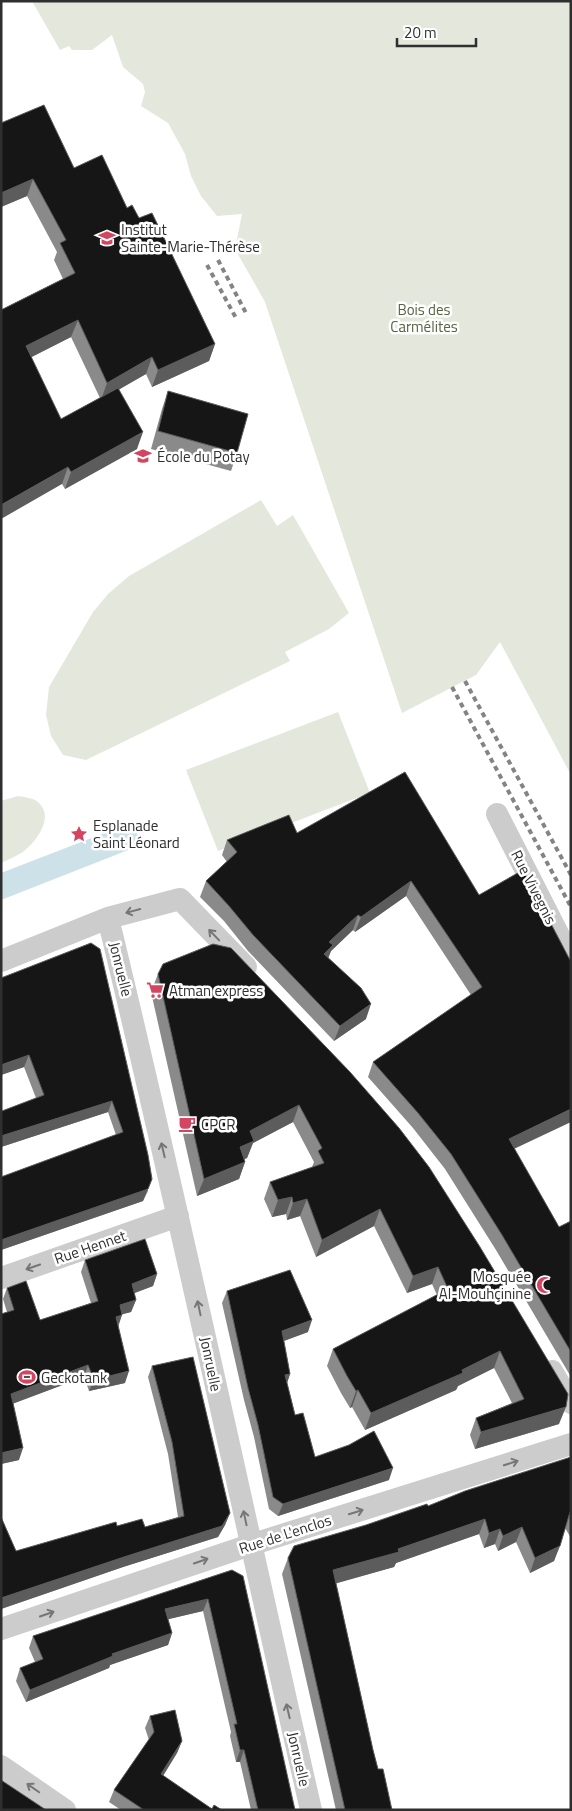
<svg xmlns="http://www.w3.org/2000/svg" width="572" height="1811" viewBox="0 0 572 1811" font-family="'Titillium Web',sans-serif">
<rect width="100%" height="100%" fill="#fff"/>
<path fill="#e4e8dc" d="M 32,1 L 571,1 L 571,775 L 500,642 L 476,675 L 402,713 L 265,302 L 235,249 L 242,214 L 217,216 L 201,196 L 191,176 L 185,154 L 168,123 L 141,106 L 145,92 L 143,84 L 123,67 L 112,35 L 92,50 L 72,50 L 69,46 L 60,50 Z
M 261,500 L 277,526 L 293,515 L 349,613 L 329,629 L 285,652 L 290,661 L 86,760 L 63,755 L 51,736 L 46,715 L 49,687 L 93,612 L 108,594 L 129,576 Z
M 338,712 L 370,793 L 218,851 L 186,770 Z
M 18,796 C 25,797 35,798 40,804 C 54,819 35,843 23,852 C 16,856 8,860 1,863 L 1,801 Z"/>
<path fill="#cde1e8" d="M 133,822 L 141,845 L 1,900 L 1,873 Z"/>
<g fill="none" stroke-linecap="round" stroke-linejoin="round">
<path stroke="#ccc" stroke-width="22" d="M 497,814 L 571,959
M 108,918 C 180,1214 243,1513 311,1810
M 1,961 L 108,918 L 180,899 L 246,967
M 1,1278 L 178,1216
M 552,1371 L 571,1403
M 1,1629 L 250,1545 L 571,1444
M 1,1766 L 65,1810"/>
<path stroke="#848484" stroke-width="4" stroke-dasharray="5 4" stroke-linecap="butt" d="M 218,260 L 246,313
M 207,265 L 236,318
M 465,681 L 571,875
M 452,687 L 571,907"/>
</g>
<path fill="#8a8a8a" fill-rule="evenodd" d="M 1,123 L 74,168 L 127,208 L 139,218 L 215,344 L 209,361 L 152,387 L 146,374 L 119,389 L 137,449 L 65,489 L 62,484 L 1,310 L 63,279 L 54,260 L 57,252 L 27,196 L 1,207 ZM 71,337 L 100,398 L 61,419 L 31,357 Z
M 168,391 L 237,453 L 231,471 L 151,449 L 162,409 Z
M 297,833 L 479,895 L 514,1149 L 559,1227 L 571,1221 L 571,1377 L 496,1250 L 445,1169 L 413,1128 L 368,1077 L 373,1062 L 471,995 L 406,896 L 355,932 L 353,930 L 331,951 L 328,958 L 366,1019 L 334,1041 L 248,951 L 224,921 L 200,897 L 206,881 L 227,862 L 222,855 L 227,840 Z
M 91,943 L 148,1191 L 143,1201 L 1,1250 L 1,1177 L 116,1135 L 108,1112 L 1,1147 L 1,1108 L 2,1111 L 36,1098 L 24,1067 L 1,1075 Z
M 213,944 L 559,1424 L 475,1449 L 470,1435 L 476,1418 L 512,1403 L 494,1368 L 458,1386 L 456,1390 L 365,1430 L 352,1407 L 350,1408 L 341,1393 L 327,1366 L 333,1349 L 437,1295 L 432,1284 L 407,1293 L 374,1226 L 316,1257 L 300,1216 L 287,1220 L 286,1214 L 272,1217 L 264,1199 L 270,1182 L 312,1167 L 314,1162 L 293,1122 L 253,1143 L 247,1158 L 244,1159 L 245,1162 L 239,1179 L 197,1196 L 151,992 L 158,974 Z
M 85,1260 L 157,1274 L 153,1286 L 134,1293 L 136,1300 L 131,1312 L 122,1314 L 118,1326 L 125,1383 L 89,1391 L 84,1377 L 13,1403 L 19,1460 L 1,1464 L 1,1314 L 7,1312 L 3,1299 L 7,1288 L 40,1320 L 91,1303 L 81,1272 Z
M 227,1291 L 308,1332 L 284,1341 L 290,1374 L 287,1383 L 295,1415 L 315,1457 L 389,1480 L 278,1516 L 269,1509 L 254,1437 L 244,1400 L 222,1303 Z
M 152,1366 L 230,1513 L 225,1525 L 218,1537 L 123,1567 L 1,1609 L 1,1517 L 16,1551 L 117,1526 L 145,1527 L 178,1517 L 168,1454 L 148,1377 Z
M 571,1457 L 571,1538 L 565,1528 L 554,1561 L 530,1573 L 516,1542 L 498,1551 L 495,1544 L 484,1548 L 479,1534 L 396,1563 L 394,1567 L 336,1583 L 373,1750 L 378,1769 L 392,1810 L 336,1810 L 282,1574 L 288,1558 L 428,1506 Z
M 232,1570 L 295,1810 L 251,1810 L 240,1762 L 236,1762 L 230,1736 L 231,1732 L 203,1611 L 168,1619 L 172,1633 L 168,1645 L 110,1665 L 109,1668 L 26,1702 L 16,1681 L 20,1668 L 35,1662 L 29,1648 L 33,1636 Z
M 150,1716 L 182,1741 L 177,1753 L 163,1776 L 212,1809 L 222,1810 L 121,1810 L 109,1802 L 114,1790 L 149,1740 L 145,1728 Z"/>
<path fill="#5c5c5c" d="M 33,179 L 27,196 L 1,207 L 1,193 Z
M 78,320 L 71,337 L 20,363 L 26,346 Z
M 215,344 L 209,361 L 152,387 L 158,370 Z
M 152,357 L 146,374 L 101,400 L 107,383 Z
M 143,432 L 137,449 L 65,489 L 71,472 Z
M 68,467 L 62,484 L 1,519 L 1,505 Z
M 411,881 L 406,896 L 355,932 L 361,917 Z
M 358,915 L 353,930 L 331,951 L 327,961 L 324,954 L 329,942 Z
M 371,1004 L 366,1019 L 334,1041 L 340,1026 Z
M 29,1055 L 24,1067 L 1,1075 L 1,1065 Z
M 112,1101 L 108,1112 L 1,1147 L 1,1136 Z
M 299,1105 L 293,1122 L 253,1143 L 247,1158 L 234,1164 L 240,1147 L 250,1131 Z
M 571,1109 L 571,1122 L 503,1154 L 509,1139 Z
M 245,1162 L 239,1179 L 197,1196 L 204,1179 Z
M 152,1179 L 143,1201 L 1,1250 L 1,1240 Z
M 292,1197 L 286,1214 L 272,1217 L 278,1200 Z
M 307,1199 L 300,1216 L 287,1220 L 293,1203 Z
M 380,1209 L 374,1226 L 316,1257 L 322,1240 Z
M 438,1267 L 432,1284 L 407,1293 L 413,1276 Z
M 157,1274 L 153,1286 L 127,1296 L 132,1284 Z
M 136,1300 L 131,1312 L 116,1316 L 120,1305 Z
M 122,1315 L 118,1327 L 116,1317 Z
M 312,1320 L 308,1332 L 278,1343 L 282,1331 Z
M 500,1351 L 494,1368 L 458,1386 L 456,1390 L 365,1430 L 371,1413 L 462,1370 Z
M 88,1365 L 84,1377 L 7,1406 L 11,1394 Z
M 129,1371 L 125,1383 L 89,1391 L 94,1380 Z
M 290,1374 L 286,1386 L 285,1375 Z
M 358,1390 L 352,1407 L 350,1408 L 356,1391 Z
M 566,1407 L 559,1424 L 475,1449 L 481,1432 Z
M 23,1448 L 19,1460 L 1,1464 L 1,1453 Z
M 393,1468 L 389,1480 L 278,1516 L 283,1504 Z
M 230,1513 L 225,1525 L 218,1537 L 123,1567 L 1,1609 L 1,1598 Z
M 485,1519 L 479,1534 L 396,1563 L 394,1567 L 327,1586 L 333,1570 L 398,1549 Z
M 522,1527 L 516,1542 L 498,1551 L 503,1536 Z
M 500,1529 L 495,1544 L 484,1548 L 489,1533 Z
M 560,1546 L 554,1561 L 530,1573 L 535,1558 Z
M 208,1599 L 203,1611 L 161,1621 L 165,1609 Z
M 172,1633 L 168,1645 L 110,1665 L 109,1668 L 26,1702 L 30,1690 L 112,1654 Z
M 182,1741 L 177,1753 L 156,1787 L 161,1774 Z
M 240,1750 L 244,1750 L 240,1762 L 236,1762 Z"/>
<path fill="#161616" stroke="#5c5c5c" d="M 44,105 L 74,168 L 102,155 L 127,208 L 132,205 L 139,218 L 152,213 L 215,344 L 158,370 L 152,357 L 107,383 L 78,320 L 26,346 L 61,419 L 118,388 L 143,432 L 71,472 L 68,467 L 1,505 L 1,310 L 75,273 L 60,243 L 66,240 L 33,179 L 1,193 L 1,123 Z
M 168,391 L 248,414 L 237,453 L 158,431 Z
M 405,772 L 479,895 L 523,870 L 571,962 L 571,1109 L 509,1139 L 559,1227 L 571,1221 L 571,1352 L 502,1235 L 451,1154 L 418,1113 L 373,1062 L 482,987 L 411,881 L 361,917 L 358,915 L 329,942 L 333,945 L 324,954 L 361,988 L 371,1004 L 340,1026 L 253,935 L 229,906 L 206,881 L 237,852 L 227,840 L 289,815 L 297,833 Z
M 91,943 L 100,949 L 148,1155 L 152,1179 L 148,1189 L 1,1240 L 1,1177 L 123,1132 L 112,1101 L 1,1136 L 1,1108 L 2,1111 L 44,1095 L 29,1055 L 1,1065 L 1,978 Z
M 213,944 L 231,948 L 350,1072 L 399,1128 L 429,1167 L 480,1247 L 568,1394 L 566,1407 L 481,1432 L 476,1418 L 524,1399 L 500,1351 L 462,1370 L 463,1373 L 371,1413 L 358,1390 L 356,1391 L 347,1376 L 333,1349 L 448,1289 L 438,1267 L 413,1276 L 380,1209 L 322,1240 L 307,1199 L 293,1203 L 292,1197 L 278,1200 L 270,1182 L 324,1163 L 318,1151 L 322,1148 L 299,1105 L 250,1131 L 254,1141 L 240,1147 L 245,1162 L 204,1179 L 158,974 L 163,964 Z
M 145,1239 L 157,1274 L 132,1284 L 136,1300 L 120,1305 L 122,1315 L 116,1317 L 129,1371 L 94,1380 L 88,1365 L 11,1394 L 23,1448 L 1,1453 L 1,1314 L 14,1310 L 7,1288 L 26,1281 L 40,1320 L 98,1301 L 85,1260 Z
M 290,1270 L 312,1320 L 282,1331 L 290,1374 L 285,1375 L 295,1415 L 303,1413 L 315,1457 L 349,1445 L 374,1431 L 393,1468 L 283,1504 L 273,1497 L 258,1425 L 248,1388 L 227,1291 Z
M 193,1357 L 230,1513 L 222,1526 L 127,1556 L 1,1598 L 1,1517 L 16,1551 L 116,1522 L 117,1526 L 142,1519 L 145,1527 L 184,1516 L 172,1442 L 152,1366 Z
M 571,1457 L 571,1514 L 570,1512 L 560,1546 L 535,1558 L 522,1527 L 503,1536 L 500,1529 L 489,1533 L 485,1519 L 398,1549 L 399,1552 L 333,1570 L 373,1750 L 378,1769 L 383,1769 L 392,1810 L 345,1810 L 288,1558 L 294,1546 L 366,1525 L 427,1504 L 428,1506 L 465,1491 Z
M 232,1570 L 243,1576 L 295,1810 L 258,1810 L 244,1750 L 240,1750 L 234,1724 L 237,1724 L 208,1599 L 165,1609 L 172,1633 L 112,1654 L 113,1656 L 30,1690 L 20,1668 L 43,1659 L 33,1636 Z
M 175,1710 L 182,1741 L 161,1774 L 212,1809 L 214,1805 L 222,1810 L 144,1810 L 114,1790 L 154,1732 L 150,1716 Z
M 1,1780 L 46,1810 L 1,1810 Z"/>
<defs><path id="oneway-shaft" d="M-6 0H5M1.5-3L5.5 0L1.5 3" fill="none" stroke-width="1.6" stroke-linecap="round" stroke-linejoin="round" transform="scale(1.25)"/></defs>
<g stroke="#767676">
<use href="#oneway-shaft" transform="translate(133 911) rotate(165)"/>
<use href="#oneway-shaft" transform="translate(214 935) rotate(-134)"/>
<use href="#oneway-shaft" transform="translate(163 1150) rotate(-103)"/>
<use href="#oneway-shaft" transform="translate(33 1267) rotate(161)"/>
<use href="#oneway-shaft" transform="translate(199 1308) rotate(-102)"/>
<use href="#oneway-shaft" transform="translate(511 1463) rotate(-18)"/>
<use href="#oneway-shaft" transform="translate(356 1512) rotate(-17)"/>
<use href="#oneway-shaft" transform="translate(245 1518) rotate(-102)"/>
<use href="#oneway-shaft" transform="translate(201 1561) rotate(-19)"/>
<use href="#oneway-shaft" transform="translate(47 1614) rotate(-19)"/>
<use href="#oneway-shaft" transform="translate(288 1711) rotate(-103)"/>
<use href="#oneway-shaft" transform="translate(33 1788) rotate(-145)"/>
</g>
<defs>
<g id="school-bare" transform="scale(1.35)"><path d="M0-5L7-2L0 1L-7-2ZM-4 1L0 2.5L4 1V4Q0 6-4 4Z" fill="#d24661" stroke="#fff" stroke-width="2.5" paint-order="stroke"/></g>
<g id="sight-bare" transform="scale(1.35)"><path d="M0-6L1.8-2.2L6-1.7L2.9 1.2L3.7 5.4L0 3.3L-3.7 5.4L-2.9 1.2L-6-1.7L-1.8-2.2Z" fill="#d24661" stroke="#fff" stroke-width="2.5" paint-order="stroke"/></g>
<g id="supermarket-bare" transform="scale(1.35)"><path d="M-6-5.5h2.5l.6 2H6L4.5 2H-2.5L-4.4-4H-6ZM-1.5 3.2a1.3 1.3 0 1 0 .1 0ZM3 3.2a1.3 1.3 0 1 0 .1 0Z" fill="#d24661" stroke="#fff" stroke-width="2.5" paint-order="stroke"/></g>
<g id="cafe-bare" transform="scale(1.35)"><path d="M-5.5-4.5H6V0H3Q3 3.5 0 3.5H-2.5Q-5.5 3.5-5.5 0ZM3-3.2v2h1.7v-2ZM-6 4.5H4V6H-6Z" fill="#d24661" stroke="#fff" stroke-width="2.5" paint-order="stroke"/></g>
<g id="mosque-bare" transform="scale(1.35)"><path d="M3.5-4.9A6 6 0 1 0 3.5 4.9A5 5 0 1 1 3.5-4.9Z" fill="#d24661" stroke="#fff" stroke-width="2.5" paint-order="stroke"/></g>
<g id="stadium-bare" transform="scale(1.35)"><path d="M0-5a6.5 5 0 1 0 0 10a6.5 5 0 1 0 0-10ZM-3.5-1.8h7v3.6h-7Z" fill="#d24661" stroke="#fff" stroke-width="2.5" paint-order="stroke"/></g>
</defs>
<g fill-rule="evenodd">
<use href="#school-bare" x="107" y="238"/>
<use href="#school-bare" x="143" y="456"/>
<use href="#sight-bare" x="79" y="834"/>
<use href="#supermarket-bare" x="155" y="990"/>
<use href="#cafe-bare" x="187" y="1124"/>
<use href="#mosque-bare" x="545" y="1285"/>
<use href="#stadium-bare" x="27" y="1377"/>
</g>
<g text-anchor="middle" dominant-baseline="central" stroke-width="5" stroke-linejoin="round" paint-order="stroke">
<g font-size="15" fill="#2f2f2f" stroke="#fff" text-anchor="start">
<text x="121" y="229">Institut<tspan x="121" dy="17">Sainte-Marie-Thérèse</tspan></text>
<text x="157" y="456">École du Potay</text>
<text x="93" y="825">Esplanade<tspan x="93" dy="17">Saint Léonard</tspan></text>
<text x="169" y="990">Atman express</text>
<text x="201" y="1124">CPCR</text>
<text x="531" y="1276" text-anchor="end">Mosquée<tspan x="531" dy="17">Al-Mouhçinine</tspan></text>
<text x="41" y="1377">Geckotank</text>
</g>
<g font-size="15" fill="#576641" stroke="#fff">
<text x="424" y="309">Bois des<tspan x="424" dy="17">Carmélites</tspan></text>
</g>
<g font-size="15" fill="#2f2f2f" stroke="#fff">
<text transform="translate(534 887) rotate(63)">Rue Vivegnis</text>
<text transform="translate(121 969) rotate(76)">Jonruelle</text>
<text transform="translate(90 1247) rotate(-19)">Rue Hennet</text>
<text transform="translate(211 1364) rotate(78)">Jonruelle</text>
<text transform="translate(285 1534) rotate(-18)">Rue de L'enclos</text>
<text transform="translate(299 1759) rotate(77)">Jonruelle</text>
</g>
</g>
<rect width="572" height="1811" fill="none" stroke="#2f2f2f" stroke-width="5"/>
<path d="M397 38v8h79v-8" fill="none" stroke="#2f2f2f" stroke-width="2.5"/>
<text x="404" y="38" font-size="15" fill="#2f2f2f" stroke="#ffffff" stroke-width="4" paint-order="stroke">20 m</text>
</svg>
